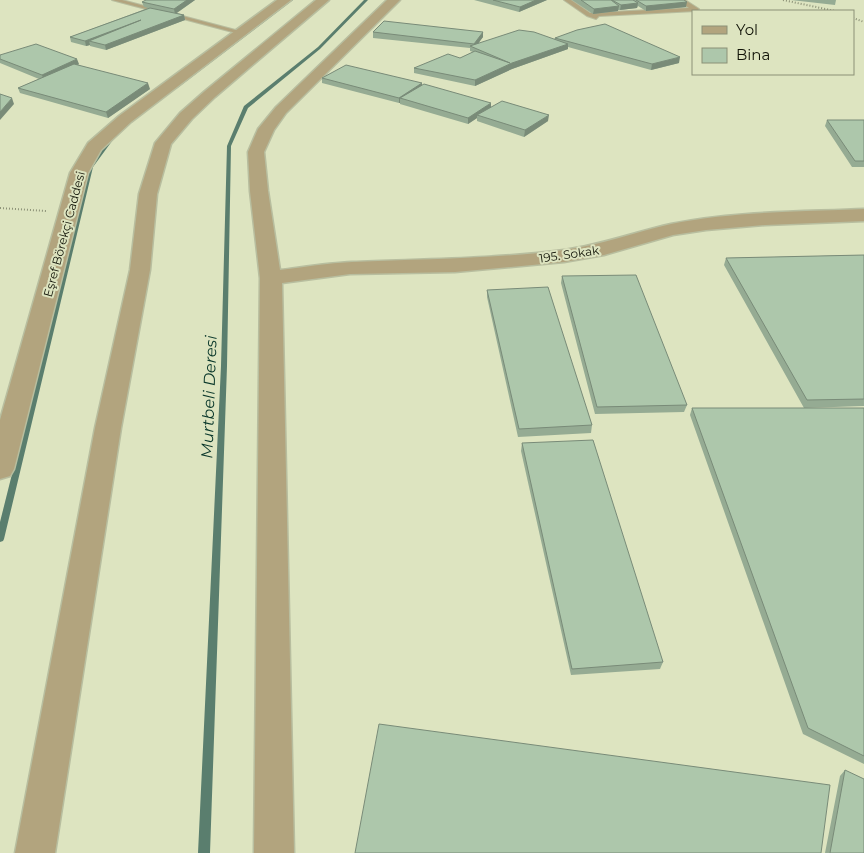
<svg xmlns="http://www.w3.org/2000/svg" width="864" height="853" viewBox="0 0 864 853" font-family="Montserrat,sans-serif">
<rect width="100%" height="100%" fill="#dde4c0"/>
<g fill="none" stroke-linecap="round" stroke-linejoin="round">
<path fill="#5a7e6e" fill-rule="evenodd" d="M 289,0 L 293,0 L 176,89 L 174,89 L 174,87 Z
M 364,0 L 368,0 L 320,49 L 248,108 L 231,146 L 227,366 L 210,853 L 198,853 L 221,366 L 227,146 L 244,106 L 318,47 Z
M 111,136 L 115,137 L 93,167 L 4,539 L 3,541 L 0,542 L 0,522 L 89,167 Z"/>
<g stroke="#b8be9f" stroke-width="2">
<path id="lane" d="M 112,0 L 122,0 L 243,32 L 240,34 Z
M 564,0 L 571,0 L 590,13 L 689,8 L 677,0 L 685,0 L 699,9 L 696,11 L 599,16 L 596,19 L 587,16 Z"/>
</g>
<g stroke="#b8be9f" stroke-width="3">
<path id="street" d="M 277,0 L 291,0 L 131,122 L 101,150 L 88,173 L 14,469 L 10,476 L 0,479 L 0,420 L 70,173 L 88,143 L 119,116 Z
M 316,0 L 329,0 L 215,97 L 192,119 L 171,144 L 157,194 L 150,270 L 121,428 L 55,853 L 15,853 L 95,428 L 130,270 L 139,194 L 155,143 L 180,113 L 205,91 Z
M 387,0 L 400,0 L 286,113 L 274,130 L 264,152 L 268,191 L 280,270 C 304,267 328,263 352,262 C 423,259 494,259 564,250 C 601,245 635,232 671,224 C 734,211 800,212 864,209 L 864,221 L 765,225 L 706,230 L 673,235 L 604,255 L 564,262 L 455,272 L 350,274 L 282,283 L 294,853 L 254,853 L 260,278 L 250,191 L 248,152 L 258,129 L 276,107 Z"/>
</g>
<path stroke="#8c9177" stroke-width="2" stroke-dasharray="1 2" stroke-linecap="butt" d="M 783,0 L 835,11
M 853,18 L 864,22
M 0,208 L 46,211"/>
<use href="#lane" fill="#b2a47e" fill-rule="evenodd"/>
<use href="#street" fill="#b2a47e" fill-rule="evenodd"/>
</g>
<path fill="#95ab93" d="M 146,0 L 195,0 L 177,13 L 184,15 L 185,20 L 106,50 L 90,46 L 90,45 L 86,46 L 71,42 L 70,37 L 148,8 L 144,7 L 142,2 Z
M 474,0 L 547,0 L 519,12 Z
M 572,0 L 684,0 L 686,7 L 646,11 L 638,6 L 637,8 L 620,10 L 618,10 L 618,11 L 593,14 Z
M 791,0 L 836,0 L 835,5 Z
M 373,32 L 483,32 L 483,37 L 478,43 L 554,39 L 555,38 L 679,63 L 651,70 L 568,47 L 568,49 L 512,69 L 475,86 L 414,73 L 414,68 L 460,58 L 473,52 L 470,51 L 470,48 L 373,38 Z
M 0,55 L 79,64 L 78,65 L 150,89 L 108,118 L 20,93 L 18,88 L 39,79 L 0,63 Z
M 322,78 L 422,83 L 422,86 L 491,107 L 548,121 L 524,137 L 477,121 L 477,118 L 468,124 L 400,104 L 400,103 L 399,103 L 322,83 Z
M 827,120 L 864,120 L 864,167 L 852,167 L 825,126 Z
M 864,255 L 864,406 L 804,408 L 724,265 L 726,258 Z
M 562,276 L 687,405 L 684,412 L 595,414 L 561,283 Z
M 487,290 L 592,425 L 591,433 L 518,437 L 487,297 Z
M 692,408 L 864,408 L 864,764 L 803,734 L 690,415 Z
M 522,443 L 663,662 L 660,669 L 571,675 L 521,451 Z
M 845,770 L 864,853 L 825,853 L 840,776 Z"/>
<path fill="#798b78" d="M 187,0 L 195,0 L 175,14 L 174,9 Z
M 536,0 L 547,0 L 519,12 L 520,7 Z
M 687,2 L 686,7 L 646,11 L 646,6 Z
M 638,3 L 637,8 L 620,10 L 621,5 Z
M 619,6 L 618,11 L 593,14 L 594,9 Z
M 184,15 L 185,20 L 106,50 L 105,45 Z
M 141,20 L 89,41 L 90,45 L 86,46 L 85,41 Z
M 483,32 L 483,37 L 475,48 L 474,48 L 474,44 Z
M 568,44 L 568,49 L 512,69 L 475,86 L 475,80 L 512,63 Z
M 680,57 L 679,63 L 651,70 L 652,64 Z
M 77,59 L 79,64 L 44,81 L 42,75 Z
M 148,83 L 150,89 L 108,118 L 106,112 Z
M 422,83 L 422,89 L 400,98 L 400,103 L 399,103 L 399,98 Z
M 12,98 L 14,104 L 0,120 L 0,112 Z
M 491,103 L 491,109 L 477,115 L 477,118 L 468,124 L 468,118 Z
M 549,115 L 548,121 L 524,137 L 525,130 Z"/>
<path fill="#adc7ab" stroke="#798b78" d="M 146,0 L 187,0 L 174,9 L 142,2 Z
M 493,0 L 536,0 L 520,7 Z
M 581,0 L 611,0 L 619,6 L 594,9 Z
M 612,0 L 633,0 L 638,3 L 621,5 Z
M 636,0 L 684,0 L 687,2 L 646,6 Z
M 150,8 L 184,15 L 105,45 L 89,41 L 141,20 L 85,41 L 70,37 Z
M 384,21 L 483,32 L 474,44 L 373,32 Z
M 605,24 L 680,57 L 652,64 L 555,38 L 577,30 Z
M 519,30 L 534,32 L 568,44 L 512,63 L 475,80 L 414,68 L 448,54 L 460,58 L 475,51 L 510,63 L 470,46 Z
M 36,44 L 77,59 L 42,75 L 0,59 L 0,55 Z
M 74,64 L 148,83 L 106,112 L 18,88 Z
M 346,65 L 422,83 L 399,98 L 322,78 Z
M 424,84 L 491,103 L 468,118 L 400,98 Z
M 0,94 L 12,98 L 0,112 Z
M 502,101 L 549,115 L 525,130 L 477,115 Z
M 827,120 L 864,120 L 864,161 L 855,161 Z
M 864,255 L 864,399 L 807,400 L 726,258 Z
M 636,275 L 687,405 L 597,407 L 562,276 Z
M 548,287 L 592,425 L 519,429 L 487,290 Z
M 692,408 L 864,408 L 864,756 L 808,728 Z
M 593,440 L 663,662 L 572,669 L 522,443 Z
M 379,724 L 830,785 L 821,853 L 355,853 Z
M 845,770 L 864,779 L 864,853 L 830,853 Z"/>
<g text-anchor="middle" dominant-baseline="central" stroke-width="4" stroke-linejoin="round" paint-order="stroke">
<g font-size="12" fill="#111307" stroke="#dde4c0">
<text transform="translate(64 234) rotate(-75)">Eşref Börekçi Caddesi</text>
<text transform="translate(569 254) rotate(-8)">195. Sokak</text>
</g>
<g font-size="16" font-style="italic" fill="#09372a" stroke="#dde4c0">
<text transform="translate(209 397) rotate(-88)">Murtbeli Deresi</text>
</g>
</g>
<rect x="692" y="10" width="162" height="65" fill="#dde4c0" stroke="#8b9076"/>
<rect x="702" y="26" width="25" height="8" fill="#b2a47e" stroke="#8b9076"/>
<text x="736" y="35" font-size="15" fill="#111307">Yol</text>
<rect x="702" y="48" width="25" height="15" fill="#adc7ab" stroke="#8b9076"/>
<text x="736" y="60" font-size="15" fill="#111307">Bina</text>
</svg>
